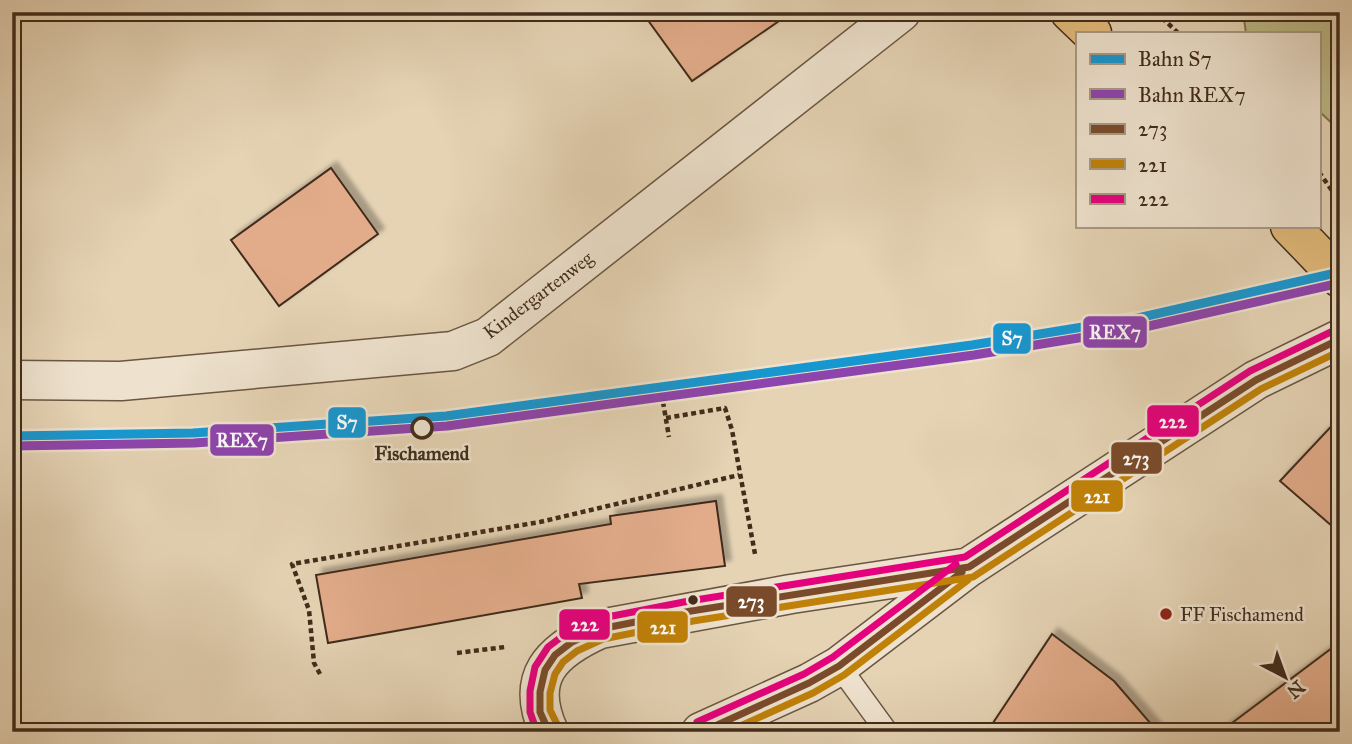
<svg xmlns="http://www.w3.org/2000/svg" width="1352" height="744" viewBox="0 0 1352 744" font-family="'IM FELL Great Primer',serif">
<defs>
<filter id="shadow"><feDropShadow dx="6" dy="-6" stdDeviation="2" flood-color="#0004"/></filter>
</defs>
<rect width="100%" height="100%" fill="#e5d3b4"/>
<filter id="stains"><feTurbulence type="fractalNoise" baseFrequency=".00286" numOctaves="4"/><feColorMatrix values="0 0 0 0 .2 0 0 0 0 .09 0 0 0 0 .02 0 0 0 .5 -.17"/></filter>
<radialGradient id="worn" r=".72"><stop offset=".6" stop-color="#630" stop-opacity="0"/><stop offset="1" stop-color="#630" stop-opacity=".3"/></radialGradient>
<path fill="#bdba87" stroke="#7f7351" stroke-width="2" d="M 1243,12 L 1340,12 L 1340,131 L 1319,111 L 1319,33 L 1246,33 Z"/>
<path fill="#e2ac8a" stroke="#412c1b" stroke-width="2" filter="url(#shadow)" d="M 642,12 L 792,12 L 692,81 Z
M 331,168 L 378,234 L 279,306 L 231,240 Z
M 1340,417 L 1340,533 L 1280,481 Z
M 716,501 L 725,566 L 579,584 L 582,598 L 328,643 L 316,575 L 611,524 L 610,516 Z
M 1052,634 L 1114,681 L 1158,732 L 987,732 Z
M 1340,642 L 1340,732 L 1220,732 Z"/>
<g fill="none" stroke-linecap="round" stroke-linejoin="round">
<g stroke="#6a5641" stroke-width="24">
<path id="lane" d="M 839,666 L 887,732"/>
</g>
<g stroke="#6a5641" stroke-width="41">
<path id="street" d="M 12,380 L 121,381 L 453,351 L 488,337 L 901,12
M 549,732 C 524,677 551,651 600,629 L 791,594 L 964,568
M 701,732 L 809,683 L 839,666 L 969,567 L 1256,380 L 1340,339"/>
</g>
<g stroke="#412c1b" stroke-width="41">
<path id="primary" d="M 1070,12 L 1092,33
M 1290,226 L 1340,278"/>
</g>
<path stroke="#412c1b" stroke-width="4.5" stroke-dasharray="5 3.5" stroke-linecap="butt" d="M 1156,12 L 1178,33
M 1319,172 L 1340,202
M 663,402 L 669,437
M 666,418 L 725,408 L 732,430 L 755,554
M 457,653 L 505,647
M 320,674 L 314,663 L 309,610 L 292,564 L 540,522 L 739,475"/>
<use href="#lane" stroke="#eee2ce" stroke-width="21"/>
<use href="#street" stroke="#eee2ce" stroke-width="38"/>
<use href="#primary" stroke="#e2ba7a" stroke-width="38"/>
<g stroke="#eee2ce" stroke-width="12">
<path id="bus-1" d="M 549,732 L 540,712 L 540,692 L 545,670 L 555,655 L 572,642 L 600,629 L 691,611 L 969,567 L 1256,380 L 1340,339
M 702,732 L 809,683 L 839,666 L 962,572"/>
</g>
<g stroke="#eee2ce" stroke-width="12">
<path id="bus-2" d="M 559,728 L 550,710 L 550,693 L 555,674 L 563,662 L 577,651 L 603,639 L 693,621 L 973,577 L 1261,389 L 1340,351
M 727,732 L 813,693 L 844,675 L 968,580"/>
</g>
<g stroke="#eee2ce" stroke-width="12">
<path id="bus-3" d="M 697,722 L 804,674 L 833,657 L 956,564
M 537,732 L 530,712 L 530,691 L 535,667 L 548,647 L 568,632 L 597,619 L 689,601 L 965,557 L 1250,371 L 1335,330"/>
</g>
<use href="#bus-1" stroke="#7a4b2a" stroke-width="7"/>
<use href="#bus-2" stroke="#c08108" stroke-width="7"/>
<use href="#bus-3" stroke="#e5007d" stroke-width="7"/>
<g stroke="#eee2ce" stroke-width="14">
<path id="rail-1" d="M 12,436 L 193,433 L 446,416 L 972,345 L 1138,318 L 1340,272"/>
</g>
<g stroke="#eee2ce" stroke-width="14">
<path id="rail-2" d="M 12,446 L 194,443 L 447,426 L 974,355 L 1140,328 L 1340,283"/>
</g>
<use href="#rail-1" stroke="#1797d0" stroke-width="9"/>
<use href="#rail-2" stroke="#8e44ad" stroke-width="9"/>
</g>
<circle fill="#eee2ce" stroke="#412c1b" stroke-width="3.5" cx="422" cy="428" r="10"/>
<circle fill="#412c1b" stroke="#eee2ce" stroke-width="2.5" cx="693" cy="600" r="6"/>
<circle fill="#8f2418" stroke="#eee2ce" stroke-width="2.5" cx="1166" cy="614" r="7"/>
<g text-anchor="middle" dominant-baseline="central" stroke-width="5" stroke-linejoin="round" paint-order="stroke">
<g font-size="19" fill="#412c1b" stroke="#eee2ce">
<text transform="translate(538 295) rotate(-37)">Kindergartenweg</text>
</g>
<g font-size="19" font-weight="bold" fill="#412c1b" stroke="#eee2ce">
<text x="422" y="453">Fischamend</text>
</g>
<g font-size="19" fill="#412c1b" stroke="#eee2ce" text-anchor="start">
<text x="1180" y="614">FF Fischamend</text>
</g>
</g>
<g stroke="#eee2ce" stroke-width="2.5">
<rect x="1082" y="315" width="66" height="34" rx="7" fill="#8e44ad"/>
<rect x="992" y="322" width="40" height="33" rx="7" fill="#1797d0"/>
<rect x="1146" y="404" width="54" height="34" rx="7" fill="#e5007d"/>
<rect x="327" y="406" width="40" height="33" rx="7" fill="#1797d0"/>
<rect x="209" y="423" width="66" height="34" rx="7" fill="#8e44ad"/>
<rect x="1110" y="441" width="53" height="34" rx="7" fill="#7a4b2a"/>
<rect x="1070" y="479" width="54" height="34" rx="7" fill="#c08108"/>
<rect x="725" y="585" width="53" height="33" rx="7" fill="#7a4b2a"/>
<rect x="558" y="608" width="53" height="33" rx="7" fill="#e5007d"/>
<rect x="636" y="610" width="53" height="34" rx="7" fill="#c08108"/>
</g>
<g font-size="19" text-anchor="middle" font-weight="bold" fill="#fff">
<text x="1115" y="339">REX7</text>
<text x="1012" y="345">S7</text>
<text x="1173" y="428">222</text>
<text x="347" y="429">S7</text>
<text x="242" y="447">REX7</text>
<text x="1136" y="465">273</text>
<text x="1097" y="503">221</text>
<text x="751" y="608">273</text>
<text x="585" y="631">222</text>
<text x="663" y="634">221</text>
</g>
<rect width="1352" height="744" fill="none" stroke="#e5d3b4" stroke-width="42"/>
<rect x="14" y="14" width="1324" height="716" fill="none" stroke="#412c1b" stroke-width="3.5"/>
<rect x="21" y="21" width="1310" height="702" fill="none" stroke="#412c1b" stroke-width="2"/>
<rect x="1076" y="32" width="245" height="196" fill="#eee2ce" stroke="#a99986" stroke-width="2"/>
<rect x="1090" y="54" width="35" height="10" fill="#1797d0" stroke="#a99986" stroke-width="2"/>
<text x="1138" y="66" font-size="21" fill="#412c1b">Bahn S7</text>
<rect x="1090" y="89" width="35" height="10" fill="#8e44ad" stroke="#a99986" stroke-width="2"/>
<text x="1138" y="102" font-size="21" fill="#412c1b">Bahn REX7</text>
<rect x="1090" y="124" width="35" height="10" fill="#7a4b2a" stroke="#a99986" stroke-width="2"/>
<text x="1138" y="136" font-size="21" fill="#412c1b">273</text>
<rect x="1090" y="159" width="35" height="10" fill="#c08108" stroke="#a99986" stroke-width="2"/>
<text x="1138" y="172" font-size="21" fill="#412c1b">221</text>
<rect x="1090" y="194" width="35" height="10" fill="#e5007d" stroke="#a99986" stroke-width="2"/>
<text x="1138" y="206" font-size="21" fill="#412c1b">222</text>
<g transform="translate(1285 677) rotate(139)" stroke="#eee2ce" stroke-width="5" paint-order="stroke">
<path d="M0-5L12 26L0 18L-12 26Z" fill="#412c1b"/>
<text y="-10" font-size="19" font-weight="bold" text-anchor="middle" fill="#412c1b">N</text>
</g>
<rect width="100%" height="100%" filter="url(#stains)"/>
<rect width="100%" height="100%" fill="url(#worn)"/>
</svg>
